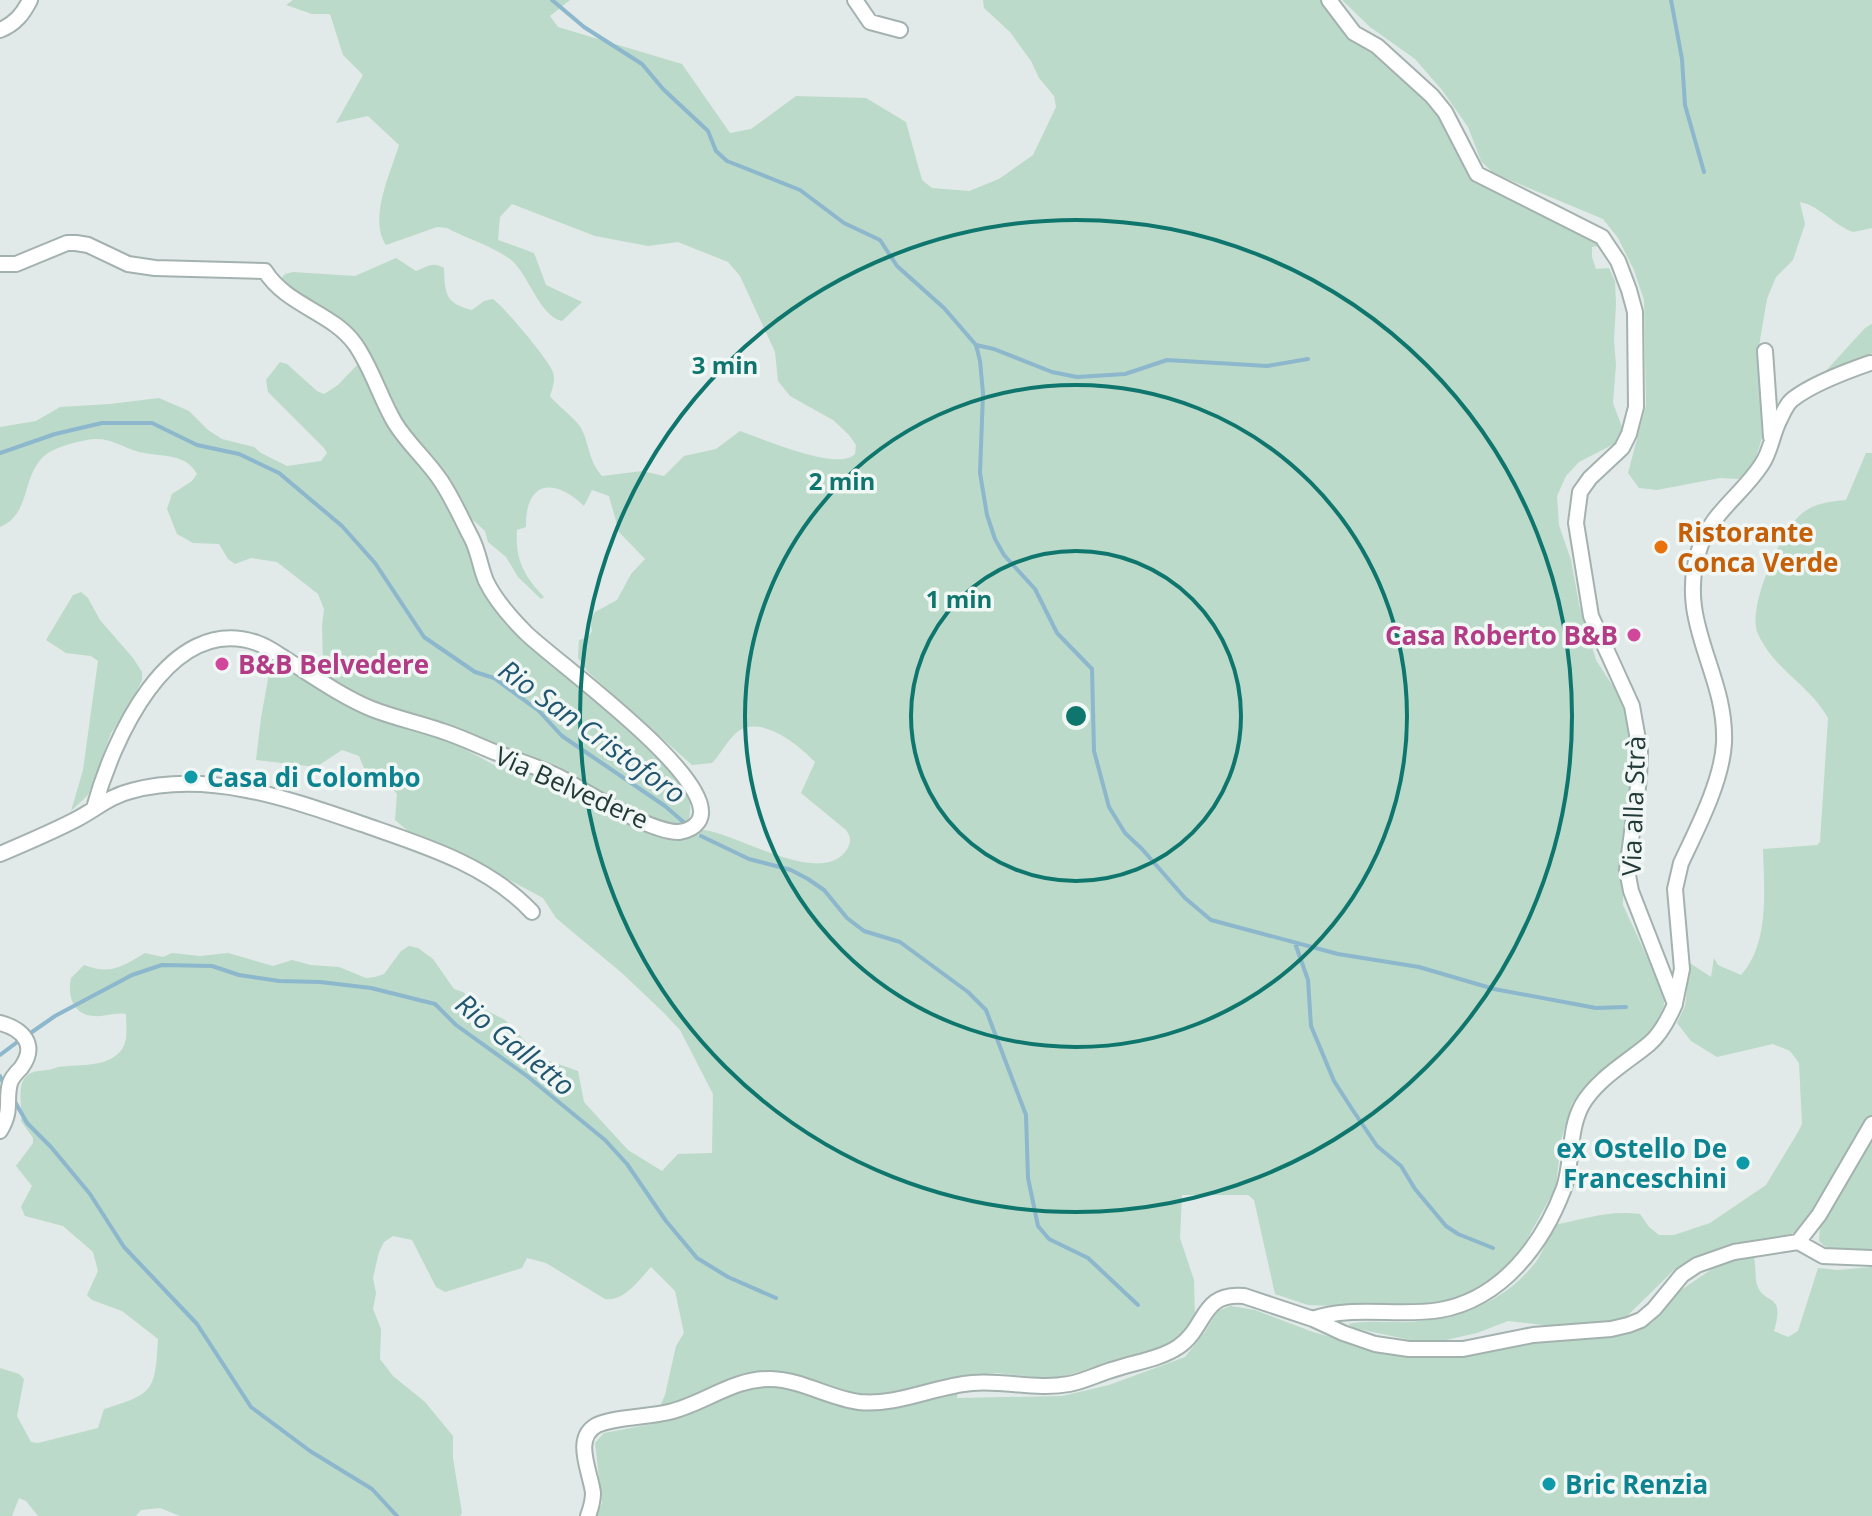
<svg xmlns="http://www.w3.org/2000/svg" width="1872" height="1516" viewBox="0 0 1872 1516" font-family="'Open Sans',sans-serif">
<rect width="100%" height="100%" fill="#e1eae8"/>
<path fill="#bbdac9" d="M 293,0 L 570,0 L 550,16 L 558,27 L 682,64 L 730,133 L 751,129 L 796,96 L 866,98 L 906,122 L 922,180 L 932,188 L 969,191 L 999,179 L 1033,155 L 1056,107 L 1054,96 L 1039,78 L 1031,61 L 1010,32 L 984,8 L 983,0 L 1320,0 L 1427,100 L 1439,115 L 1472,179 L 1520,205 L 1536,208 L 1603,245 L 1592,247 L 1592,257 L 1596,269 L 1609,268 L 1615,281 L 1616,304 L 1614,341 L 1616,365 L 1613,403 L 1623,430 L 1614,444 L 1579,462 L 1566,476 L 1557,496 L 1559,525 L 1571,560 L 1579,604 L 1596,660 L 1618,694 L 1631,729 L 1634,774 L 1623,851 L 1623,905 L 1665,996 L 1662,1017 L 1651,1034 L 1594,1076 L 1572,1103 L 1561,1140 L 1556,1187 L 1515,1261 L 1486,1286 L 1447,1303 L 1399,1308 L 1308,1305 L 1275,1294 L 1254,1200 L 1248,1195 L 1182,1195 L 1180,1238 L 1194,1280 L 1195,1318 L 1187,1332 L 1167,1346 L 1054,1379 L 996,1373 L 960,1378 L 957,1398 L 1062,1396 L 1109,1385 L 1185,1357 L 1205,1332 L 1217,1311 L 1231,1306 L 1255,1310 L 1313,1332 L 1393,1355 L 1438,1357 L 1472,1355 L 1516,1343 L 1552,1339 L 1602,1338 L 1653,1322 L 1675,1294 L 1715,1267 L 1736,1258 L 1754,1258 C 1756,1267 1755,1278 1757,1285 C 1764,1306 1786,1291 1774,1331 L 1788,1337 L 1798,1331 L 1818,1268 L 1837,1270 L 1872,1267 L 1872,1516 L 596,1516 L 602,1503 L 595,1443 L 604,1433 L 652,1424 L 665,1395 L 676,1346 L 684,1333 L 675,1291 L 651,1267 C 639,1280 624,1302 605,1299 L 546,1263 L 527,1258 L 522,1268 L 445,1292 L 436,1287 L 412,1240 L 393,1236 L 384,1242 L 379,1252 L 373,1278 L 376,1293 L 373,1309 L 381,1329 L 380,1359 L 393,1376 L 425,1402 L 453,1436 L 453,1458 L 462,1513 L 460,1516 L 180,1516 L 160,1508 L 141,1510 L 136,1516 L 38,1516 L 26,1501 L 19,1498 L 12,1516 L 0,1516 L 0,1368 L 19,1374 L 24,1379 L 17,1416 L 31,1442 L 38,1443 L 98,1428 L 104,1409 C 154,1394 155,1391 158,1339 L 122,1311 L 92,1300 L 87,1295 L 98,1271 L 93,1252 L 63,1226 L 25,1216 L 21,1207 L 32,1186 L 16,1166 L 33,1143 L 33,1138 L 21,1121 C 23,1108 17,1090 24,1079 C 31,1070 36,1072 46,1070 C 50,1070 54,1068 58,1067 C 80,1064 120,1069 126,1039 C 127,1031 126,1022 126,1014 C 114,1012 105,1017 94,1016 C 73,1015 67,995 71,978 L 84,965 C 111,975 121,967 145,953 L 163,957 L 172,953 L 200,956 L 228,953 L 273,966 L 292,960 L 311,965 L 339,967 L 366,978 L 375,977 L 384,974 L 401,951 L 409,946 L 418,948 L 433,959 L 454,989 L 463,992 L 478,1006 L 505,1020 L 541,1058 L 578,1071 L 584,1102 L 628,1150 L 662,1171 L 678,1154 L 712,1153 L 713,1094 L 680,1030 L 663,1012 L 623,974 L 556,918 L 543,898 L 457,852 L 408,831 L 395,820 L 397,794 L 390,786 L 368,778 L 359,756 L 342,750 L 316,767 L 256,760 L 261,718 L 272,657 L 440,736 L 496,766 L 516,766 L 536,771 L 674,837 C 683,835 695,829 704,830 C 738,834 818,886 845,852 C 851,844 852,838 846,830 L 801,793 L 815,762 C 800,746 766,718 742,729 C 731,734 721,754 712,763 L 692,765 L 588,672 L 578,658 L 579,640 L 588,637 L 592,631 L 590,621 L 595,612 L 617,600 L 631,574 L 645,559 L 619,532 L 609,496 L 592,490 L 584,506 C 554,477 525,481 526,527 L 517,530 C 515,560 524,576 544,597 L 541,599 L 518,577 L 506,557 L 488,542 L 485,531 L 472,519 L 457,497 L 442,467 L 426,454 L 397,416 L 370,362 L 284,287 L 280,280 L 285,274 L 293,272 L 355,276 L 396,258 L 416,271 C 428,267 432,261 444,268 C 445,294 445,303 472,310 L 484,301 L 493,299 C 505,308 546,357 552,370 C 556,379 553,387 550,396 C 558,406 577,420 581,428 C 590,445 588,460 602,476 L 642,471 L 664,476 L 684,456 L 716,449 L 740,431 C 763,439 839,472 855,454 L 856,445 L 849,435 L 833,420 L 790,396 L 778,381 L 775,352 L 740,276 L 728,262 L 678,242 L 648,246 L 595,236 L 512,204 L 500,217 L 498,240 L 534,253 L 546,285 L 582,302 L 562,321 C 539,316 529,274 510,259 C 492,246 466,238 447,228 L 437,227 L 386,245 C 368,219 391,172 399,145 L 368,116 L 336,123 L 363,75 L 343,55 L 330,14 L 312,14 L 286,5 Z
M 1342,0 L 1872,0 L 1872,228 L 1853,232 C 1832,224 1820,206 1800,202 L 1805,224 L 1793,260 L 1776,277 L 1767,299 L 1759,346 L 1766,425 L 1754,464 L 1747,474 L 1738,479 L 1720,478 L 1657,490 L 1639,488 L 1628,473 L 1646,405 L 1644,300 L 1634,270 L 1618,238 L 1603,219 L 1493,173 L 1481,161 L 1468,127 L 1442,90 L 1415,59 L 1370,27 Z
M 1872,324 L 1872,353 L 1813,385 L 1865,328 Z
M 280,362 L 287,364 L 317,391 L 324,394 L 338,385 L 359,363 L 384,416 L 430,473 L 469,542 L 477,574 L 579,681 L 672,768 L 691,799 L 689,821 L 679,827 L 613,803 L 570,776 L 531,757 L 505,751 L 440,724 L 361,699 L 333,680 L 323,666 L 322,626 L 324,609 L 318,594 L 277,562 L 251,558 L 235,564 L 228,559 L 219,544 L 193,543 L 177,534 L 167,509 L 172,494 L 192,481 L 197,474 C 185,451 157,458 136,451 C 123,447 109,438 95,439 C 82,440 59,446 48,453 C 20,473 33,513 0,527 L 0,427 L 36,421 L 60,407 L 110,404 L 159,398 L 189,411 L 208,430 L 222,439 L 254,447 L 261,453 L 287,466 L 321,461 L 327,453 L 324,448 L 268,392 L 266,380 Z
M 1866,453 L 1872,453 L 1872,1115 L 1866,1126 L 1802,1231 L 1746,1245 L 1676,1268 L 1623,1320 L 1552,1326 L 1508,1321 L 1477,1333 L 1446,1340 L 1415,1341 L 1354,1328 L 1348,1324 C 1368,1320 1389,1323 1409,1322 C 1458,1319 1504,1303 1535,1263 C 1543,1253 1548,1237 1554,1225 C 1586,1219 1607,1210 1640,1214 L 1649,1227 L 1659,1235 L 1674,1235 L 1710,1223 L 1766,1185 L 1798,1132 L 1802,1124 L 1799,1063 L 1790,1051 L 1773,1044 L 1717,1057 L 1691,1041 L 1677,1023 L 1685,1006 L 1690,963 L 1711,977 L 1714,958 L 1718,965 L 1741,975 C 1770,943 1764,889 1763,849 L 1817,845 L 1820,842 L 1828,718 C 1808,683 1776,672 1758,634 C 1746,609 1781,532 1800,515 C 1812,504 1830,501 1846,500 Z
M 81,592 L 88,598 L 100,620 L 133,658 L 142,672 L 142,680 L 131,703 L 111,733 L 88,795 L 71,811 L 83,770 L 98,661 L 91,656 L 66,653 L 46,640 L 73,595 Z
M 1872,1134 L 1872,1254 C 1853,1254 1833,1256 1819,1241 L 1820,1227 Z"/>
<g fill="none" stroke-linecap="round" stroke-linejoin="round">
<path stroke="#8cb7cc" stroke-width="4" d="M 552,0 L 584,27 L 642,64 L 663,89 L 708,131 L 716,151 L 727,161 L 800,190 L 844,223 L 880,240 L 897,266 L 944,308 L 976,345 L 994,349 L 1052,372 L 1077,377 L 1125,374 L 1167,360 L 1267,366 L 1308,359
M 1671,0 L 1682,59 L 1685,105 L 1704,172
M 976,345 L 980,361 L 983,393 L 980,473 L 987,515 L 995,539 L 1004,555 L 1035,589 L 1057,633 L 1092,669 L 1094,751 L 1109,807 L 1125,833 L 1142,849 L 1185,898 L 1211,920 L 1338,954 L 1419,967 L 1494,989 L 1596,1008 L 1626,1007
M 0,453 L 55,434 L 102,423 L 152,423 L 197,445 L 239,454 L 279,473 L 342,526 L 375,563 L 424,637 L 475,672 L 494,678 L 539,711 L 562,736 L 665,806 L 687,825
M 701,836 L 749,859 L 791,870 L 808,879 L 824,890 L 847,918 L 864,931 L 900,942 L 968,992 L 986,1010 L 1026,1115 L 1028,1178 L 1038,1226 L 1049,1239 L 1088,1258 L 1138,1305
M 1295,943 L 1308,980 L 1311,1026 L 1334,1081 L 1352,1109 L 1377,1146 L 1401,1166 L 1415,1189 L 1446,1226 L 1458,1234 L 1493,1248
M 32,1032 L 55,1016 L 132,975 L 162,965 L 212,966 L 239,975 L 279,981 L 320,982 L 371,988 L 435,1004 L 456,1025 L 527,1076 L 605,1140 L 627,1164 L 666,1221 L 697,1258 L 728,1277 L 776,1298
M 0,1055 L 20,1040
M 0,1076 L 5,1087
M 14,1100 L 27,1123 L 51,1147 L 90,1194 L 124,1247 L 197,1324 L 251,1407 L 310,1451 L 372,1489 L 397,1516"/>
<g stroke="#a4b2af" stroke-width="18">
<path id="minor" d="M 855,0 L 870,22 L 900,30
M 0,30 C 15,24 23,14 30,0
M 0,264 L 16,264 L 67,243 L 76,243 L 88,245 L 128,264 L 155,268 L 265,271 C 287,306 332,312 355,344 C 372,368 380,398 395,423 C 408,444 427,460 441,481 C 453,499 462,520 472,539 C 479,553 480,567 486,581 C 495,600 511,618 526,633 C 553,660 726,783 698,822 C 693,829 686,831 679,832 C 650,833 586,791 559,777 C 539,767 518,761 497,753 C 479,746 461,737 442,731 C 419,723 395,718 372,709 C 343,697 316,678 289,661 C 279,655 269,647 257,643 C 168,612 112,742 94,808
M 1765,351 L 1771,437
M 0,854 C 26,843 52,832 77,819 C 96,809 110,796 131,791 C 209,770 289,799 362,824 C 422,845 487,864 532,912
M 1675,1003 L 1682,969 L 1675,889 L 1681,863 C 1697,829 1722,781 1724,743 C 1727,671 1674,622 1700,547 C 1712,512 1743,494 1762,464 C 1771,451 1772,434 1780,419 C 1783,413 1787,403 1793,399 C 1812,384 1847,371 1870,363
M 0,1023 C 23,1029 38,1045 21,1068 C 17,1072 12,1077 10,1083 C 5,1102 13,1109 0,1131
M 1798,1242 L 1823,1256 L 1872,1258
M 1313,1319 C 1351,1305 1400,1317 1440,1310 C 1502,1299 1543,1244 1564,1188 C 1573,1161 1568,1131 1582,1105 C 1597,1079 1626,1063 1649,1044 C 1661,1034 1669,1018 1675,1004 L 1631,891 L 1627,870 L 1639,779 L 1640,751 L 1632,706 L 1591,616 L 1576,523 L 1580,492 L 1590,478 L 1622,448 L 1629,434 L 1636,407 L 1635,312 L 1629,290 L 1618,261 L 1602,237 L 1477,174 L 1445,112 L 1432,96 L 1377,46 L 1354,33 L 1329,0
M 588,1516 C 591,1508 593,1501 593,1493 C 591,1473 572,1438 597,1425 C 614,1417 649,1417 669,1412 C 704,1404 733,1378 771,1379 C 802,1380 829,1398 859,1402 C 897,1406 935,1386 972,1383 C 1004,1380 1037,1390 1069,1384 C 1085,1381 1100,1373 1115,1369 C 1135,1362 1160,1359 1178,1347 C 1207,1328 1200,1292 1244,1296 L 1313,1319 L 1343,1333 L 1375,1344 L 1409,1349 L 1463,1349 L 1533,1335 L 1611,1329 L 1628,1325 L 1641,1320 L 1654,1309 L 1682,1275 L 1697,1265 L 1734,1252 L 1798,1242 L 1819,1215 L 1872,1124"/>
</g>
<use href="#minor" stroke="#fff" stroke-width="14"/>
</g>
<g fill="none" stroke="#0f766e" stroke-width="4">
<circle cx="1076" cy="716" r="165"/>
<circle cx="1076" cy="716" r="331"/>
<circle cx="1076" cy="716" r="496"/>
</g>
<circle fill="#e8710a" stroke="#f1f7f5" stroke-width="3" cx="1661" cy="547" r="8"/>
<g fill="#d1479c" stroke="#f1f7f5" stroke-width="3">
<circle cx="1634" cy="635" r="8"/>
<circle cx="222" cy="664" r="8"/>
</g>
<g fill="#0f9aa8" stroke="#f1f7f5" stroke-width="3">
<circle cx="191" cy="777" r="8"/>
<circle cx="1743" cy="1163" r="8"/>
<circle cx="1549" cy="1484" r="8"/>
</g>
<g text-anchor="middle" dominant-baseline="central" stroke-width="7" stroke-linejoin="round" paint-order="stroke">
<g font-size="26" font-weight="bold" fill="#c56008" stroke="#f1f7f5" text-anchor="start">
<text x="1677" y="532">Ristorante<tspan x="1677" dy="30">Conca Verde</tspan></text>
</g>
<g font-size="26" font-weight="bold" fill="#b23c85" stroke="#f1f7f5" text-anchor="end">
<text x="1618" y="635">Casa Roberto B&amp;B</text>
<text x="238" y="664" text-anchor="start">B&amp;B Belvedere</text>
</g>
<g font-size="26" font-weight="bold" fill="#0d838f" stroke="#f1f7f5" text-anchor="start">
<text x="207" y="777">Casa di Colombo</text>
<text x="1727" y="1148" text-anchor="end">ex Ostello De<tspan x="1727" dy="30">Franceschini</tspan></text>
<text x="1565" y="1484">Bric Renzia</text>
</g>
<g font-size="26" fill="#223a37" stroke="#f1f7f5">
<text transform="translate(572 787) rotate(24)">Via Belvedere</text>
<text transform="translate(1633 806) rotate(-88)">Via alla Strà</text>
</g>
<g font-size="28" font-style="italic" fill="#215671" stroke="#f1f7f5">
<text transform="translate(593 731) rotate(36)">Rio San Cristoforo</text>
<text transform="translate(516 1044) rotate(39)">Rio Galletto</text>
</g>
</g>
<circle cx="1076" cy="716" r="12" fill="#0f766e" stroke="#f1f7f5" stroke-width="4"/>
<g font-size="24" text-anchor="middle" font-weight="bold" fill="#0f766e" stroke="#f1f7f5" stroke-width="7" stroke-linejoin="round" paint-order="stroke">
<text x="725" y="374">3 min</text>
<text x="842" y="490">2 min</text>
<text x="959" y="608">1 min</text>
</g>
</svg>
